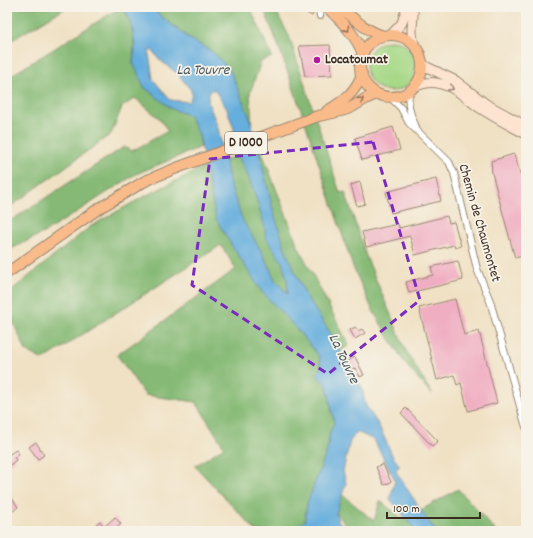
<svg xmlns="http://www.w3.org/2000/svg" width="533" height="538" viewBox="0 0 533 538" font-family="Dekko,sans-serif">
<rect width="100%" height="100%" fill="#f7f3e8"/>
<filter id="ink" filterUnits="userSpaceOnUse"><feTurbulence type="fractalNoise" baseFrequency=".025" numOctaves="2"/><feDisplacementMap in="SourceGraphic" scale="8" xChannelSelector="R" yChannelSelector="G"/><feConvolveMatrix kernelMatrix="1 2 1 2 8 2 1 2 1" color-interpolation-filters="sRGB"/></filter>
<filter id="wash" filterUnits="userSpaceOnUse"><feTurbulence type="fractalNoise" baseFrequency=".012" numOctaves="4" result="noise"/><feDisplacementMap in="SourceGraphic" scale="16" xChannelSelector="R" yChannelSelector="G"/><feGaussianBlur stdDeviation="0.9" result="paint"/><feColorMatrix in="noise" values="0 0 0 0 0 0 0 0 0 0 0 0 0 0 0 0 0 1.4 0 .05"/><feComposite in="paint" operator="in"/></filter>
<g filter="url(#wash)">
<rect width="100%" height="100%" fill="#f0e1c4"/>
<path fill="#a7d988" stroke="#718253" d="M366 66a25 25 0 1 1 50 0a25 25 0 1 1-50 0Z"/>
<path fill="#85b974" stroke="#607249" d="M 7,7 L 67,7 L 7,43 Z
M 121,7 L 123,7 C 134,28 135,40 133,63 L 172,109 L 189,115 L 199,135 L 201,147 L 136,174 L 47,231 L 7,251 L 7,223 L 124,147 L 132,151 L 168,131 L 160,119 L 135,98 L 122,107 L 111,134 L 7,209 L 7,78 Z
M 153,7 L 250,7 L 272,57 L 261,61 L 250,93 L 252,126 L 244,106 L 213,52 L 190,39 L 157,13 Z
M 263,7 L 274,7 L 289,36 L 340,193 L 345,192 L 366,256 L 406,351 L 432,394 L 406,365 L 373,311 L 353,267 L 300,107 L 277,42 Z
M 260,147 L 298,246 L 349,345 L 336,354 L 333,487 L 374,521 L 380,501 L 404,520 L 458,489 L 496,531 L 350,531 L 331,505 L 288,531 L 256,531 L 195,466 L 224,447 L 196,402 L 145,395 L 117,355 L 236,269 L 221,245 L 43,360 L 26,351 L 7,308 L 7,294 L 91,226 L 143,197 L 200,169 Z"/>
<path fill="#66aedd" stroke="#506c7e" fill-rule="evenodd" d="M 123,7 L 153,7 L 157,13 L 190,39 L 213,52 L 230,70 L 249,116 L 260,155 L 273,210 L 287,254 L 306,296 L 331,334 L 358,382 L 362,387 L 365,404 L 379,426 L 393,457 L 400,466 L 395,470 L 426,518 L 436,531 L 416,531 L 390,499 L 395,480 L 374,440 L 357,432 L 350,441 L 348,449 L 343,471 L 346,483 L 336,513 L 338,521 L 350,531 L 311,531 L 309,528 L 306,529 L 304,527 L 307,503 L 327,451 L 330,432 L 334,423 L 327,386 L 316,374 L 321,367 L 319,356 L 294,326 L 262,292 L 232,246 L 216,219 L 199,135 L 189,115 L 172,109 L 144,87 L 133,63 L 135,46 L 131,22 ZM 151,49 L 161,61 L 177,73 L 191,90 L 192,94 L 189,102 L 170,100 L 153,79 L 149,54 ZM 214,89 L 227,109 L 234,129 L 237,154 L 248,176 L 259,207 L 264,224 L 266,238 L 282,262 L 287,280 L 288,294 L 275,280 L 263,254 L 243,221 L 231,188 L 218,128 L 208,102 L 209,92 Z"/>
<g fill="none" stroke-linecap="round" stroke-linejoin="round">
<path stroke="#66aedd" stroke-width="2" d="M 287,531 L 306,522"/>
</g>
<g id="blocks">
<path fill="#f0aec2" d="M 296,7 L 309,7 L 314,11 L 312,16 Z
M 330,45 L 332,75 L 305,76 L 299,46 Z
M 393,127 L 400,150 L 362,160 L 355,138 Z
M 514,154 L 521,176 L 526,175 L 526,255 L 515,258 L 492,173 L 491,161 Z
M 436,179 L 441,201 L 391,213 L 386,192 Z
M 360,182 L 365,204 L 357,206 L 351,185 Z
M 447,216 L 449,223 L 454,222 L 461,246 L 455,248 L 454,245 L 415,255 L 410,236 L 366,247 L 362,232 L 398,224 L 399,228 Z
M 458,261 L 463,280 L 409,293 L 406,282 L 433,275 L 431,267 Z
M 455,299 L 464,335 L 479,331 L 497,403 L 468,411 L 461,383 L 457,385 L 454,375 L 437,380 L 419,308 Z
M 355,327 L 358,331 L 362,329 L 365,333 L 355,339 L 350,330 Z
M 355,357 L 364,375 L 360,377 L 355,368 L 352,370 L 347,361 Z
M 406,408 L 438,441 L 432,446 L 401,413 Z
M 36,442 L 44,455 L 38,459 L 29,447 Z
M 16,450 L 19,454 L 14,457 L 16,460 L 10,465 L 7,460 L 7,456 Z
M 383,464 L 391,482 L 384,485 L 376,467 Z
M 7,491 L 18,507 L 12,512 L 7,505 Z
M 115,517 L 121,524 L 113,531 L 99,531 L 95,525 L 100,521 L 104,527 Z"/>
</g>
</g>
<g filter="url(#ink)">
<use href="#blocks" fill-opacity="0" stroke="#968671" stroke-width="1"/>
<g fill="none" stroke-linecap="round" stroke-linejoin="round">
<g stroke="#968671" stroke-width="8">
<path id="street" d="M 317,7 L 319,10 L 320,16
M 410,90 C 406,103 410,115 416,127
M 390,97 L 401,108 L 409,123 L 449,162 L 454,173 L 477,269 L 490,301 L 526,427"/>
</g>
<g stroke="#968671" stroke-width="11">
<path id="secondary" d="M 413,7 C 414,23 409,29 415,47
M 391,35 L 402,23 L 407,7
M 422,63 L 427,67 L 456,81 L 486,104 L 526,126
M 414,87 C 423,83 432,81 441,84 C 456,87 468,100 480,108 C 495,118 511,126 526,134"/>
</g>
<g stroke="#968671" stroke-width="12">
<path id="primary" d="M 327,7 C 341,21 356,35 363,54
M 340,7 C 354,19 366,31 384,36
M360 66a31 31 0 1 1 62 0a31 31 0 1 1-62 0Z
M 327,111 C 343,102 356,92 362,74
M 7,273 L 98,209 L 145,181 L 174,169 L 318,116 C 329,114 340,112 350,108 C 360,103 367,96 378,94"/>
</g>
<use href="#street" stroke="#fff" stroke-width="6"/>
<use href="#secondary" stroke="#fde4d1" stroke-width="9"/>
<use href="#primary" stroke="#fabb8b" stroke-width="10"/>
</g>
<defs><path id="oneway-chevron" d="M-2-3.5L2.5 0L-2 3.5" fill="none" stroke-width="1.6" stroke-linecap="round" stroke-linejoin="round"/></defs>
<g stroke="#916b4f">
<use href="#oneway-chevron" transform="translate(347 29) rotate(50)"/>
<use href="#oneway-chevron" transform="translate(361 100) rotate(-34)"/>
</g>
<use stroke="#9c8778" href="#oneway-chevron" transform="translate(451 88) rotate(28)"/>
</g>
<path fill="none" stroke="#7b2cbf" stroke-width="3" stroke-dasharray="8 5" stroke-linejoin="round" d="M 373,142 L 420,300 L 328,374 L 192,285 L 210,159 Z"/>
<circle fill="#b5179e" stroke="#f7f3e8" stroke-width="1.5" cx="317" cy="60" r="4"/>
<g text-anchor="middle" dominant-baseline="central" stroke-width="3.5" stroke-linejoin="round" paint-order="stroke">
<rect fill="#f7f3e8" stroke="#73665b" stroke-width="1" x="225" y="132" width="42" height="22" rx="3"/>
<g font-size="13" font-weight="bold" fill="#3b2a1e">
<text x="246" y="143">D 1000</text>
</g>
<g font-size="14" font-weight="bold" fill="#3b2a1e" stroke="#f7f3e8" text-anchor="start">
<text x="325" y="60">Locatoumat</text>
</g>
<g font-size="14" fill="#3b2a1e" stroke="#f7f3e8">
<text transform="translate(479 223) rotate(74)">Chemin de Chaumontet</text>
</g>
<g font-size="15" font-style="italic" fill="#4a5861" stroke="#f7f3e8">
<text x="203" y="71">La Touvre</text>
<text transform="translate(343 359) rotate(65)">La Touvre</text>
</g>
</g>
<rect width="533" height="538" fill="none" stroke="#f7f3e8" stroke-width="24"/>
<path d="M387 512v6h93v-6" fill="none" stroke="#3b2a1e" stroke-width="2"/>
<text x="393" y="512" font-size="12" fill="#3b2a1e" stroke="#f7f3e8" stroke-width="3" paint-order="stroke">100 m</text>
</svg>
